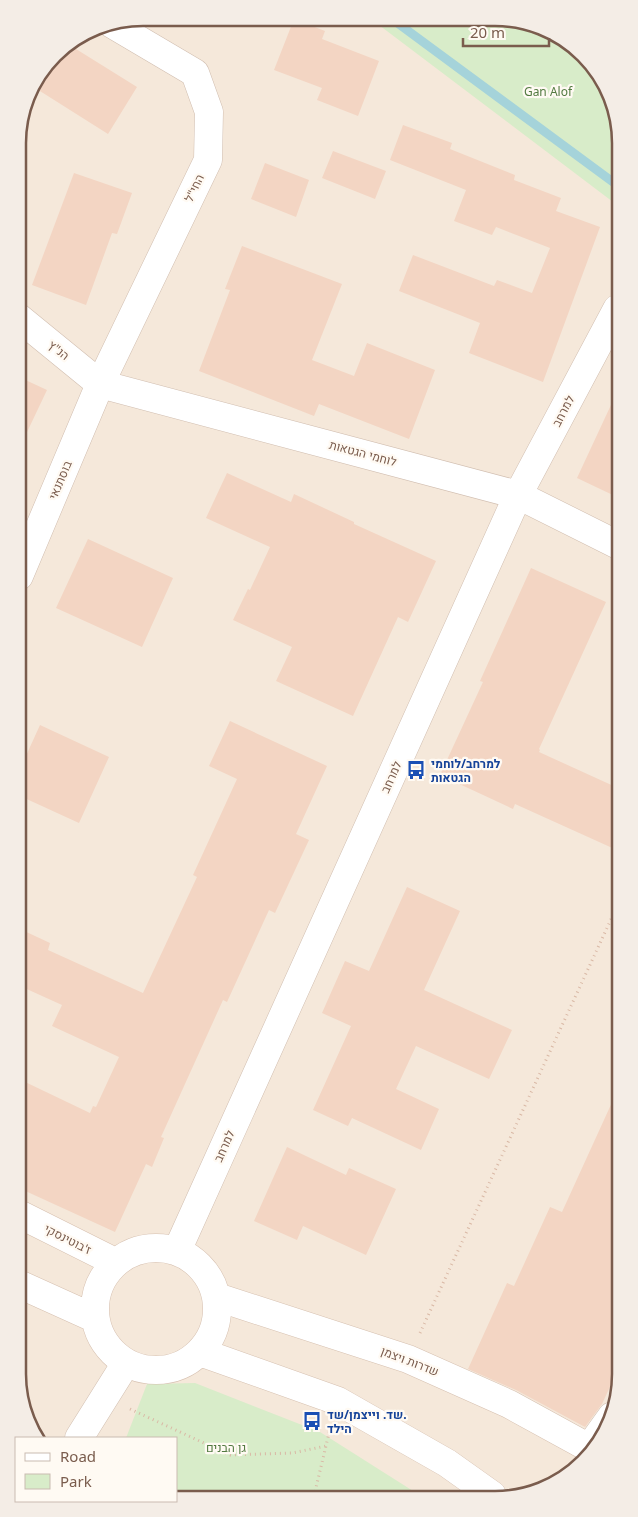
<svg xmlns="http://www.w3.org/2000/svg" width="638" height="1517" viewBox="0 0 638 1517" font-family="'Noto Sans',Heebo,sans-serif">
<rect width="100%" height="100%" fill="#fdf6ec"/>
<path fill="#f5e8da" d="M 143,18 L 519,20 L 583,54 L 616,111 L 620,1382 L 611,1422 L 589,1456 L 527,1495 L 176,1497 L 176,1438 L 40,1438 L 22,1406 L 18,135 L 31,87 L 60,49 L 95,27 Z"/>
<path fill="#d8ecc9" d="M 371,19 L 519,20 L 583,54 L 616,111 L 617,205 Z
M 195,1383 L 320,1432 L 421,1496 L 182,1497 L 176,1493 L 176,1438 L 126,1438 L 147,1384 Z"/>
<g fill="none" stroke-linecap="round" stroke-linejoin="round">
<path stroke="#a5d3da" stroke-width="9" d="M 392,19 L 617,185"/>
</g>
<path fill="#f3d5c3" d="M 294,19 L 325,31 L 322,39 L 379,61 L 358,116 L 317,100 L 322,88 L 274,70 Z
M 68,44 L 137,87 L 108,134 L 32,86 L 60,49 Z
M 403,125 L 452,143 L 450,149 L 515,175 L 514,180 L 561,198 L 556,211 L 600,227 L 543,382 L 469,353 L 480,323 L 399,291 L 413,255 L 494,286 L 497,280 L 532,293 L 550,248 L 496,227 L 492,235 L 454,221 L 466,190 L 390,160 Z
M 333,151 L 386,171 L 375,199 L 322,178 Z
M 265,163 L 309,180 L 296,217 L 251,199 Z
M 74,173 L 132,193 L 117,234 L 112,233 L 86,305 L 32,285 Z
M 242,246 L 342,284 L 312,360 L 354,376 L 367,343 L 435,370 L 409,439 L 319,404 L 314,416 L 199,371 L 230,290 L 225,289 Z
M 19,377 L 47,390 L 19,449 Z
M 617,392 L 617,497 L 577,478 Z
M 227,473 L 291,502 L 294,494 L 354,522 L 354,524 L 436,561 L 408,622 L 398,617 L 353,716 L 276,681 L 292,647 L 233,620 L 248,589 L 250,590 L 270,547 L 206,518 Z
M 88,539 L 173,578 L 142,647 L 56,608 Z
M 531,568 L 606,602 L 539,749 L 540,750 L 539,752 L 618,788 L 619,851 L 515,804 L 513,809 L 440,775 L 483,682 L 480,681 Z
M 230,721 L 327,766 L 296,834 L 309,840 L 275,913 L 269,910 L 227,1002 L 223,1000 L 161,1137 L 164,1138 L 152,1167 L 146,1164 L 115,1232 L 21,1189 L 21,1080 L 90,1113 L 93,1106 L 96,1107 L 119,1057 L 52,1026 L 62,1005 L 20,986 L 20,929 L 50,943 L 48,950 L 143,993 L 197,877 L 193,875 L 237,779 L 209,766 Z
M 40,725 L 109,757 L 79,823 L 20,796 L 20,769 Z
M 407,887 L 460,911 L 424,990 L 512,1030 L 489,1079 L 416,1046 L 396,1089 L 439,1109 L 421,1150 L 352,1118 L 348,1126 L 313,1110 L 351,1026 L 322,1013 L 345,961 L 369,971 Z
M 619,1087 L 620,1365 L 602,1404 L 585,1427 L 516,1390 L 468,1369 L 507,1283 L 514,1286 L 550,1207 L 562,1212 Z
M 287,1147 L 346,1175 L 349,1168 L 396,1189 L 366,1255 L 303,1226 L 297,1240 L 254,1221 Z"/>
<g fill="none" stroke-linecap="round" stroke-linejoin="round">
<g stroke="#d1beb0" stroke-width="29">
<path id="street" d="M 18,317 L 100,384 L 518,495 L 618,545
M 19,576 L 100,384 L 208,160 L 209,112 L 195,73 L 112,24
M 177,1251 L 518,495 L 617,309
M 79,1438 L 126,1363
M 589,1448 L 612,1416"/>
</g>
<g stroke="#d6c0b0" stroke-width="29">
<path id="secondary" d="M 21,1215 L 115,1262
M95 1309a61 61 0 1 1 122 0a61 61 0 1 1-122 0Z
M 21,1285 L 94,1318
M 217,1297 L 408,1359 L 509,1404 L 593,1450
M 200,1352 L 338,1401 L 447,1463 L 492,1495"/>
</g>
<path stroke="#d9b8a5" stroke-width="3" stroke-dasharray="1 4" stroke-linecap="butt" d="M 420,1333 L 619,902
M 130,1409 L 230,1455 L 292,1453 L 326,1446
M 314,1496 L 330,1429"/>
<use href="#street" stroke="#fff" stroke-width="28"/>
<use href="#secondary" stroke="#fff" stroke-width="28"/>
</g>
<defs>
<g id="bus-bare" transform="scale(1.5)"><path d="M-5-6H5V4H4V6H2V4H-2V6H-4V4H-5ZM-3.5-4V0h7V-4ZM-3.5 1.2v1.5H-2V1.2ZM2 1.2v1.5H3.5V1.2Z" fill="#1a4fb4" stroke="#fffaf3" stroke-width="2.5" paint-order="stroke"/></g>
</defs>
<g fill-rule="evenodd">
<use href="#bus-bare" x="416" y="770"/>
<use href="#bus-bare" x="312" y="1421"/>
</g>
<g text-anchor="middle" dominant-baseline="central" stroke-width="4.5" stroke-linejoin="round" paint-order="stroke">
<g font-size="12" fill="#537a41" stroke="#fffaf3">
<text x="548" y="91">Gan Alof</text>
<text x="226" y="1447">גן הבנים</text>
</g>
<g font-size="12" fill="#7a5c4d" stroke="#fffaf3">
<text transform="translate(194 188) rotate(-64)">החי"ל</text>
<text transform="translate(59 350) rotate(39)">הנ"ץ</text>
<text transform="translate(563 411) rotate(-62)">למרחב</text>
<text transform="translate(363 453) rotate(15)">לוחמי הגטאות</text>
<text transform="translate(60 480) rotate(-67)">בוסתנאי</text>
<text transform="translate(391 777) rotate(-66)">למרחב</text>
<text transform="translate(224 1146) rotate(-66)">למרחב</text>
<text transform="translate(68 1239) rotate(27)">ז'בוטינסקי</text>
<text transform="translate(410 1361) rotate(21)">שדרות ויצמן</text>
</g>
<g font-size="12" font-weight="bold" fill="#164399" stroke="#fffaf3" text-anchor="start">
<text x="431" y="763">למרחב/לוחמי<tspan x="431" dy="14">הגטאות</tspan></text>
<text x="327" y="1414">שד. וייצמן/שד.<tspan x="327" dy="14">הילד</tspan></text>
</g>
</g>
<path d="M0 0H638V1517H0ZM143 26H495A117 117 0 0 1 612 143V1374A117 117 0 0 1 495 1491H143A117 117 0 0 1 26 1374V143A117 117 0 0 1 143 26Z" fill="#f4ede6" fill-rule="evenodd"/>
<path fill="none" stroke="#7a5c4d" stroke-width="2.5" d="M143 26H495A117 117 0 0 1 612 143V1374A117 117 0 0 1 495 1491H143A117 117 0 0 1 26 1374V143A117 117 0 0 1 143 26Z"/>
<rect x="15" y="1437" width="162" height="65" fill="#fffaf3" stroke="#cabbb1"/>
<rect x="25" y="1453" width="25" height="8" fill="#ffffff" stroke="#cabbb1"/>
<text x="60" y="1462" font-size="15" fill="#7a5c4d">Road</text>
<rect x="25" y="1474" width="25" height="15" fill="#d8ecc9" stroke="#cabbb1"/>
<text x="60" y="1487" font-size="15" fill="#7a5c4d">Park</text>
<path d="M463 38v8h86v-8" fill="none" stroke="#7a5c4d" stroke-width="2.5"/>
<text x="470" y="38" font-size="15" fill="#7a5c4d" stroke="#fffaf3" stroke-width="4" paint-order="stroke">20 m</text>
</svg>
